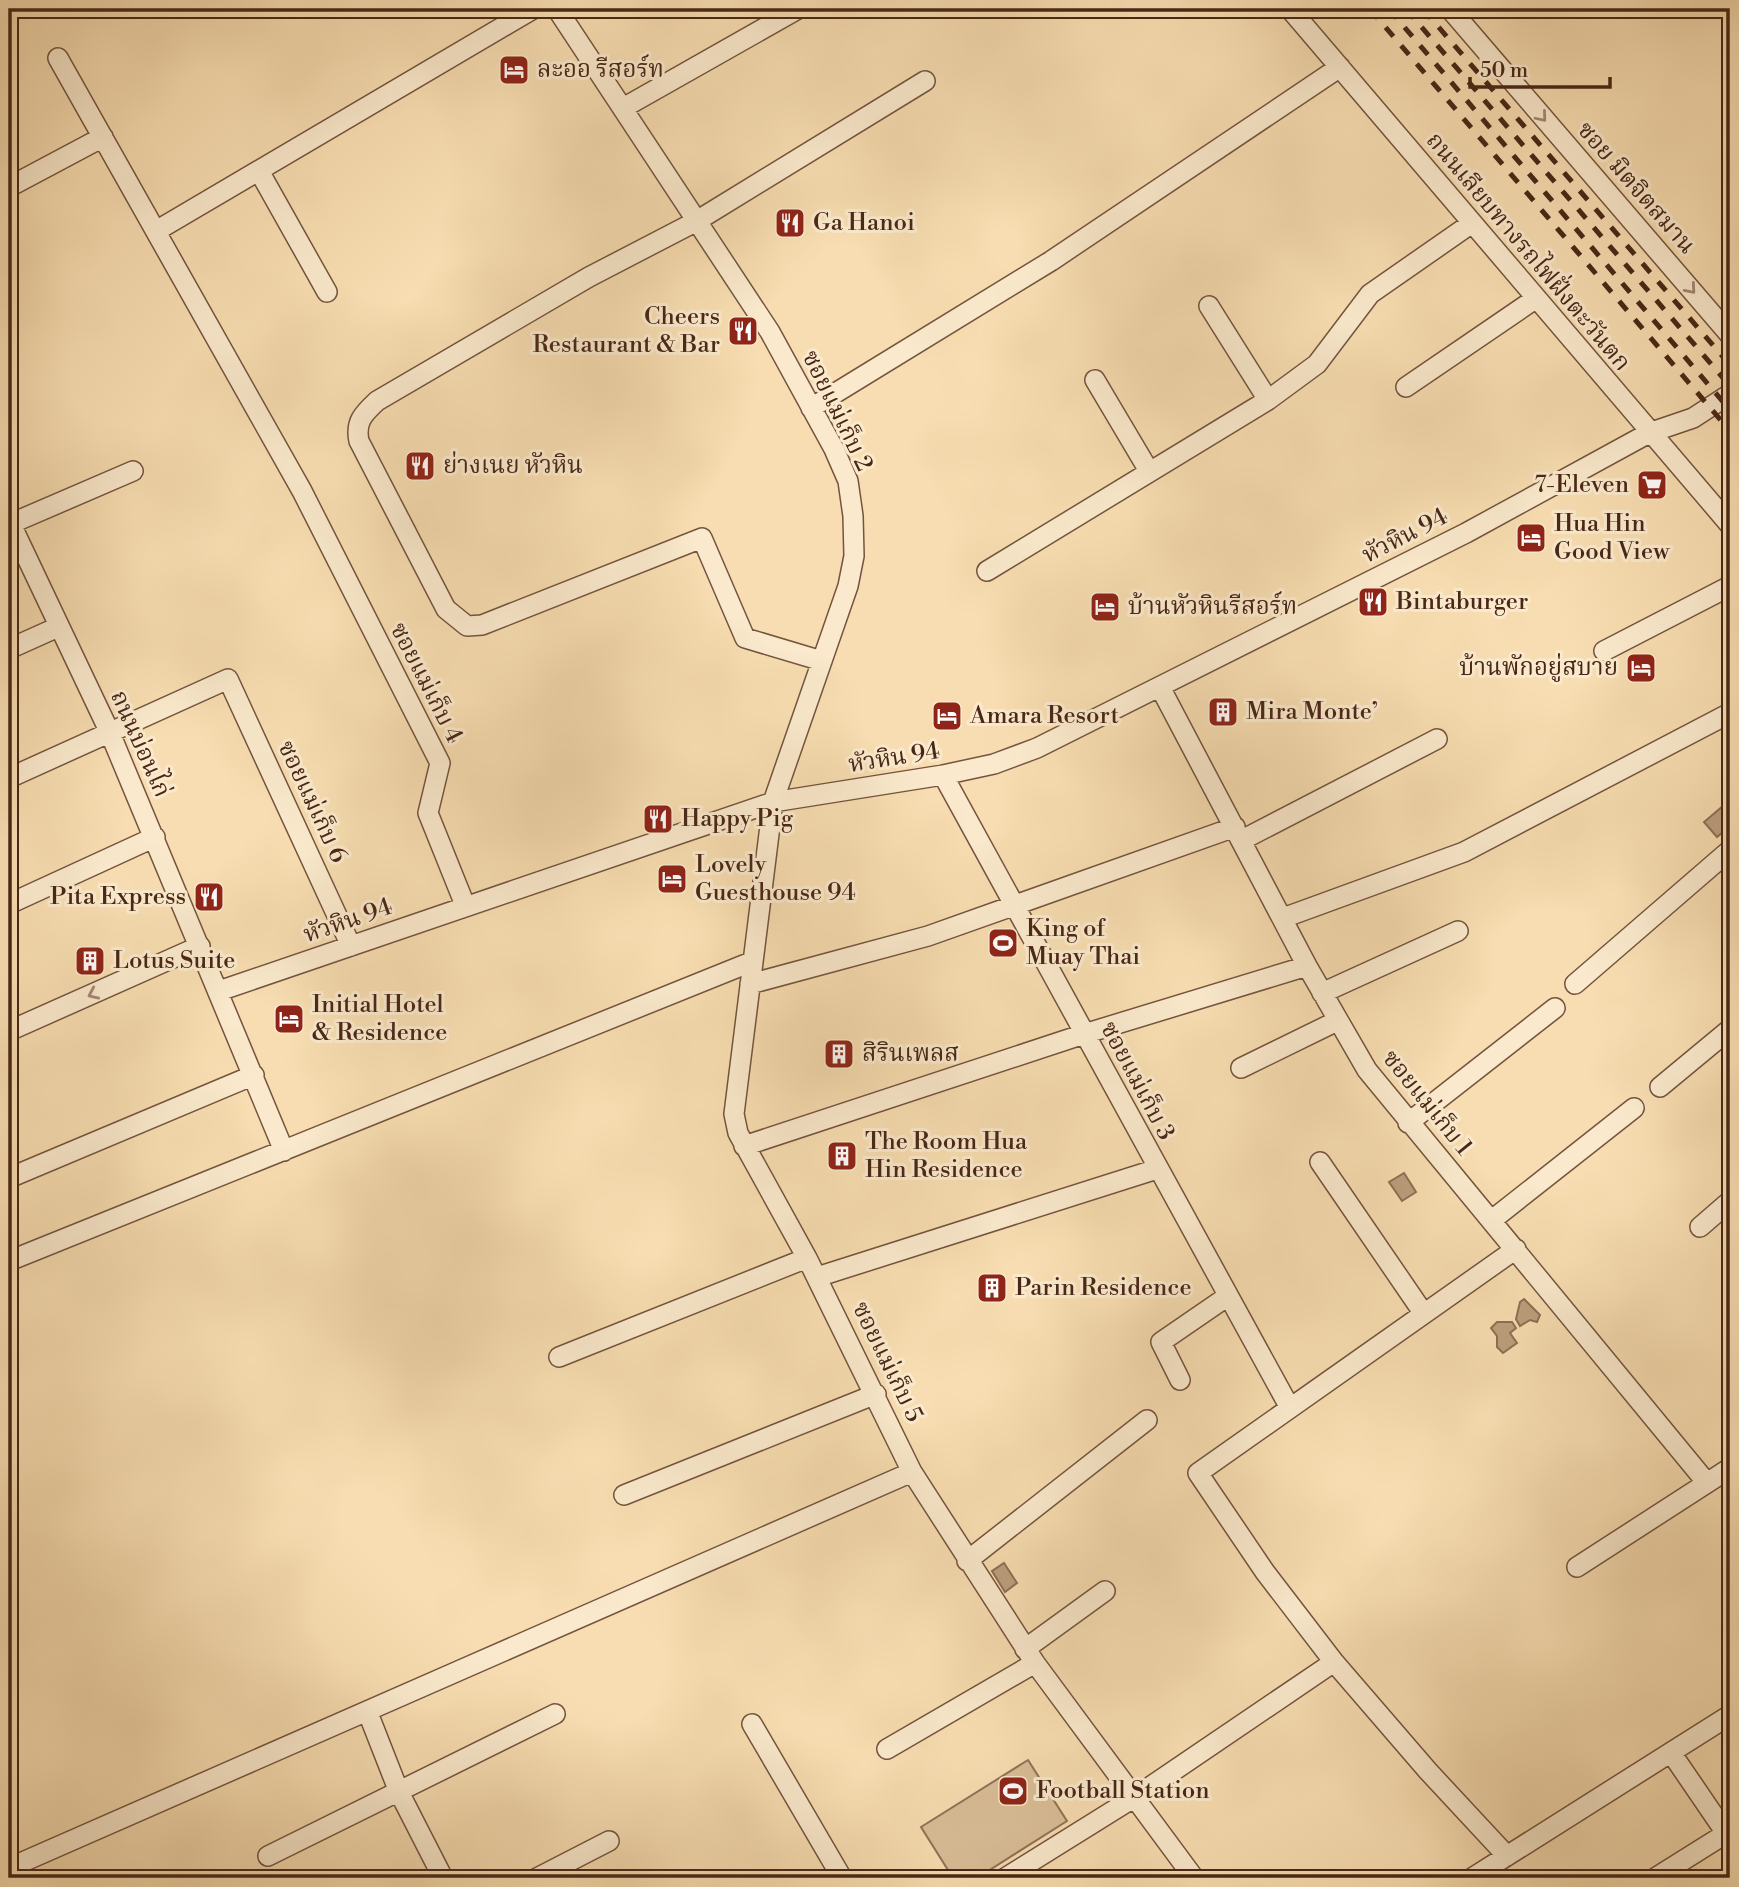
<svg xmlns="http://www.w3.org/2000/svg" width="1739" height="1887" viewBox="0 0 1739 1887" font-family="'Libre Bodoni','Noto Serif Thai',serif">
<rect width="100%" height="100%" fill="#f7ddb1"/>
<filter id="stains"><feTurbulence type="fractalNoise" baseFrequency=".00286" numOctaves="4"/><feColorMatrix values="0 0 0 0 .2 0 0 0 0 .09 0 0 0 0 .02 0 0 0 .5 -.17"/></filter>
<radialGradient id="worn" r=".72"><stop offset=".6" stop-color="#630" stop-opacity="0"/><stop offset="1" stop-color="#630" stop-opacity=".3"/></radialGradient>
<path fill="#d9be97" stroke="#917257" stroke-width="2" d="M 1028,1760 L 1067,1821 L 977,1878 L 953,1878 L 921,1827 Z"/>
<path fill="#bc9f7d" stroke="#8e6f54" stroke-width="2" d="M 1730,800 L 1730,826 L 1717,837 L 1704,822 Z
M 1404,1173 L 1416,1192 L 1402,1201 L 1389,1182 Z
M 1524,1299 L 1540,1315 L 1537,1322 L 1530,1320 L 1520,1326 L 1516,1319 L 1520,1302 Z
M 1497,1322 L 1512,1322 L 1516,1328 L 1510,1333 L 1517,1343 L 1503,1353 L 1497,1347 L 1497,1336 L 1491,1328 Z
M 1004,1563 L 1017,1583 L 1005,1592 L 992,1571 Z"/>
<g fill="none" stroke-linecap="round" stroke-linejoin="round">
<g stroke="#74543e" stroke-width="22">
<path id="minor" d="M 557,9 L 770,332 L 834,449 L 848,481 L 853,516 L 854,556 L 848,586 L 773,802 L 734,1114 L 738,1133 L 807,1258 L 912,1472 L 1035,1663 L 1194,1878
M 1290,9 L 1730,525
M 1450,9 L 1730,335
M 58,58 L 302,491 L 440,763 L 428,813 L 465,905
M 623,108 L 798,9
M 259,171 L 327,292
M 9,187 L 103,137
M 156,231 L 533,9
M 1209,306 L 1268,400
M 1095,380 L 1149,471
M 1406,387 L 1535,299
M 811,408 L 1051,261 L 1340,67
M 9,520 L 110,733 L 284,1151
M 10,524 L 133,471
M 987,571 L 1268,400 L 1317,364 L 1370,294 L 1472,223
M 9,649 L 58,627
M 1604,651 L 1730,586
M 822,661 L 745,638 L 702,538 L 482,625 L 467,626 L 446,609 L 359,441 C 355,422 363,414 377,401 L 589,277 L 695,222 L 925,81
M 1160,687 L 1307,966 L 1367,1070 L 1707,1483 L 1730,1468
M 943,775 L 1290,1408
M 9,778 L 228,679 L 351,946
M 1242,840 L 1437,739
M 9,904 L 155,837
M 1283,918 L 1464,852 L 1730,713
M 750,984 L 928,936 L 1235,827
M 1575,984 L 1730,850
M 219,991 L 773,802 L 943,775 L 994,764 L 1037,748 L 1466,533 L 1649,433 L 1693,418 L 1730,394
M 1322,993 L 1458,931
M 9,1031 L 200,946
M 1241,1068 L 1337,1021
M 1660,1087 L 1730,1029
M 1408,1123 L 1555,1008
M 744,1146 L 1084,1034 L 1307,966
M 1320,1162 L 1424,1314
M 9,1178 L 254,1075
M 1492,1220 L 1634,1108
M 1700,1227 L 1730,1201
M 9,1261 L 751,962
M 817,1277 L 1157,1169
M 559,1357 L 807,1258
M 1180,1380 L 1161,1342 L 1228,1296
M 624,1495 L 876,1394
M 967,1561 L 1147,1420
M 1577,1567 L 1707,1483
M 1025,1649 L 1105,1591
M 1334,1662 L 1428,1771 L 1507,1856
M 368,1713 L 399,1792 L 443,1878
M 752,1724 L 842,1878
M 887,1749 L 1035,1663
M 1672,1754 L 1730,1839
M 268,1856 L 555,1714
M 9,1868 C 311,1738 610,1602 912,1472
M 537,1878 L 609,1841
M 1005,1878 L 1135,1797 L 1334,1662 L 1265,1572 L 1198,1473 L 1516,1249
M 1472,1878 L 1730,1715
M 1655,1878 L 1730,1831"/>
</g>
<use href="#minor" stroke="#fae9cc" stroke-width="19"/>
<path stroke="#492717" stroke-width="5" stroke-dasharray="12 12" stroke-linecap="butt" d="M 1370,9 L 1730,431
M 1389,9 L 1730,410
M 1406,9 L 1730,386
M 1423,9 L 1730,365"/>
</g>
<defs><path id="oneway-chevron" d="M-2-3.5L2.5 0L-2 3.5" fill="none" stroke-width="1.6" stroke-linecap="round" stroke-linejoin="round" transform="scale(1.75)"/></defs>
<g stroke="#a28872">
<use href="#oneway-chevron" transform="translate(1542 117) rotate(50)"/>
<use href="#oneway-chevron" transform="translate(1691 289) rotate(49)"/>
<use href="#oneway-chevron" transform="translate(93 994) rotate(156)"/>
</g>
<defs>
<g id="hotel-square" transform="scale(1.575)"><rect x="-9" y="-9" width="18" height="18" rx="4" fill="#8f2418" stroke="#fae9cc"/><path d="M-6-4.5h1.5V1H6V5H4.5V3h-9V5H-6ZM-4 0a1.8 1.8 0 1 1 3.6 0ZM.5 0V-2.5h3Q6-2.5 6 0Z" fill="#fff"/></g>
<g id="restaurant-square" transform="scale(1.575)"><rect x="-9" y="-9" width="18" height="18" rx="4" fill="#8f2418" stroke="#fae9cc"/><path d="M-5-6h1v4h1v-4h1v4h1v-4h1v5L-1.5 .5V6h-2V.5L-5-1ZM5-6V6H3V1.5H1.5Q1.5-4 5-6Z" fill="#fff"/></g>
<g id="supermarket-square" transform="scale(1.575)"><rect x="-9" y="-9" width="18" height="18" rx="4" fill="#8f2418" stroke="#fae9cc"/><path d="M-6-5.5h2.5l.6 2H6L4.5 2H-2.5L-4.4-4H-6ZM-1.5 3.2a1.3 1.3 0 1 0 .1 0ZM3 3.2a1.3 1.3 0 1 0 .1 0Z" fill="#fff"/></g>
<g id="building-square" transform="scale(1.575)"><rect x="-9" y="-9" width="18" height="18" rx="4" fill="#8f2418" stroke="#fae9cc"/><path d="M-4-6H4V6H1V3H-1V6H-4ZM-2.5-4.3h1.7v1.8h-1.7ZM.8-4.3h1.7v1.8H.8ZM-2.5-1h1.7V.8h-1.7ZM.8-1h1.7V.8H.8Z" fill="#fff"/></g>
<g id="stadium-square" transform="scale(1.575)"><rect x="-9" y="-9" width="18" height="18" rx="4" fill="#8f2418" stroke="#fae9cc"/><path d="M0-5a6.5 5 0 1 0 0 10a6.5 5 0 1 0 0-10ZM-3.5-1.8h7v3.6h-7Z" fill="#fff"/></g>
</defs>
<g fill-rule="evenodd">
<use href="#hotel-square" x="514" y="70"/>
<use href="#restaurant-square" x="790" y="223"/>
<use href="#restaurant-square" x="743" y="331"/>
<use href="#restaurant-square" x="420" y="466"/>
<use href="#supermarket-square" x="1652" y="485"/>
<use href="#hotel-square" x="1531" y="538"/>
<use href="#restaurant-square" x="1373" y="602"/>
<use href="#hotel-square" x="1105" y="607"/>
<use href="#hotel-square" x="1641" y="668"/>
<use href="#building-square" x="1223" y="712"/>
<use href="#hotel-square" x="947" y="716"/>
<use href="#restaurant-square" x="658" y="819"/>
<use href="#hotel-square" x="672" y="879"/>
<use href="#restaurant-square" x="209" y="897"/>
<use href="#stadium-square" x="1003" y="943"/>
<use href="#building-square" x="90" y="961"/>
<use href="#hotel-square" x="289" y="1019"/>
<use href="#building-square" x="839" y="1054"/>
<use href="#building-square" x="842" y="1156"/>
<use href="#building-square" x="992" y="1288"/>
<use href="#stadium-square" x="1013" y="1791"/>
</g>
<g text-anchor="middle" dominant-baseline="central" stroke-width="6" stroke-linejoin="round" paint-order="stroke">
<g font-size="24" fill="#492717" stroke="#fae9cc" text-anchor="start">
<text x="537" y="70">ละออ รีสอร์ท</text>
<text x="813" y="223">Ga Hanoi</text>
<text x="720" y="317" text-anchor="end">Cheers<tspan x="720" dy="28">Restaurant &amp; Bar</tspan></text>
<text x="443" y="466">ย่างเนย หัวหิน</text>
<text x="1629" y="485" text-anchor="end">7-Eleven</text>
<text x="1554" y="524">Hua Hin<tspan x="1554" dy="28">Good View</tspan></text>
<text x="1396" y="602">Bintaburger</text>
<text x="1128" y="607">บ้านหัวหินรีสอร์ท</text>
<text x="1618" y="668" text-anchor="end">บ้านพักอยู่สบาย</text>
<text x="1246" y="712">Mira Monte’</text>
<text x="970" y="716">Amara Resort</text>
<text x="681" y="819">Happy Pig</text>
<text x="695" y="865">Lovely<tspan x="695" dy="28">Guesthouse 94</tspan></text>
<text x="186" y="897" text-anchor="end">Pita Express</text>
<text x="1026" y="929">King of<tspan x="1026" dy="28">Muay Thai</tspan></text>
<text x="113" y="961">Lotus Suite</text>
<text x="312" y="1005">Initial Hotel<tspan x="312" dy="28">&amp; Residence</tspan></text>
<text x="862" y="1054">สิรินเพลส</text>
<text x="865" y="1142">The Room Hua<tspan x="865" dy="28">Hin Residence</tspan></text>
<text x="1015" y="1288">Parin Residence</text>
<text x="1036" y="1791">Football Station</text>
</g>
<g font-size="24" fill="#492717" stroke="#fae9cc">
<text transform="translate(1636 188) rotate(49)">ซอย มิตจิตสมาน</text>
<text transform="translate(1528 252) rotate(50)">ถนนเลียบทางรถไฟฝั่งตะวันตก</text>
<text transform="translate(837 411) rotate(64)">ซอยแม่เก็บ 2</text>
<text transform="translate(1405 536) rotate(-27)">หัวหิน 94</text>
<text transform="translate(426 683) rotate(63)">ซอยแม่เก็บ 4</text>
<text transform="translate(140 744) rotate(66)">ถนนบ่อนไก่</text>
<text transform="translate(894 758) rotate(-9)">หัวหิน 94</text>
<text transform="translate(312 802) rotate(65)">ซอยแม่เก็บ 6</text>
<text transform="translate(348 921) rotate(-19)">หัวหิน 94</text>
<text transform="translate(1137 1081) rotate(62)">ซอยแม่เก็บ 3</text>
<text transform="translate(1427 1103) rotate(51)">ซอยแม่เก็บ 1</text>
<text transform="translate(887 1362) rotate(64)">ซอยแม่เก็บ 5</text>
</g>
</g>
<rect width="1739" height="1887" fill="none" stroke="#f7ddb1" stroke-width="35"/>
<rect x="10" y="10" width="1718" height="1866" fill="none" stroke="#492717" stroke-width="3.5"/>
<rect x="18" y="18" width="1704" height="1852" fill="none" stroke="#492717" stroke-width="2"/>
<path d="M1470 77v10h140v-10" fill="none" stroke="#492717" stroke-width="3.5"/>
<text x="1480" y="77" font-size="21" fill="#492717" stroke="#fae9cc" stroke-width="5" paint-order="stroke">50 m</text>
<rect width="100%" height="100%" filter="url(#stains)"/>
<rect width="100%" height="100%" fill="url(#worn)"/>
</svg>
